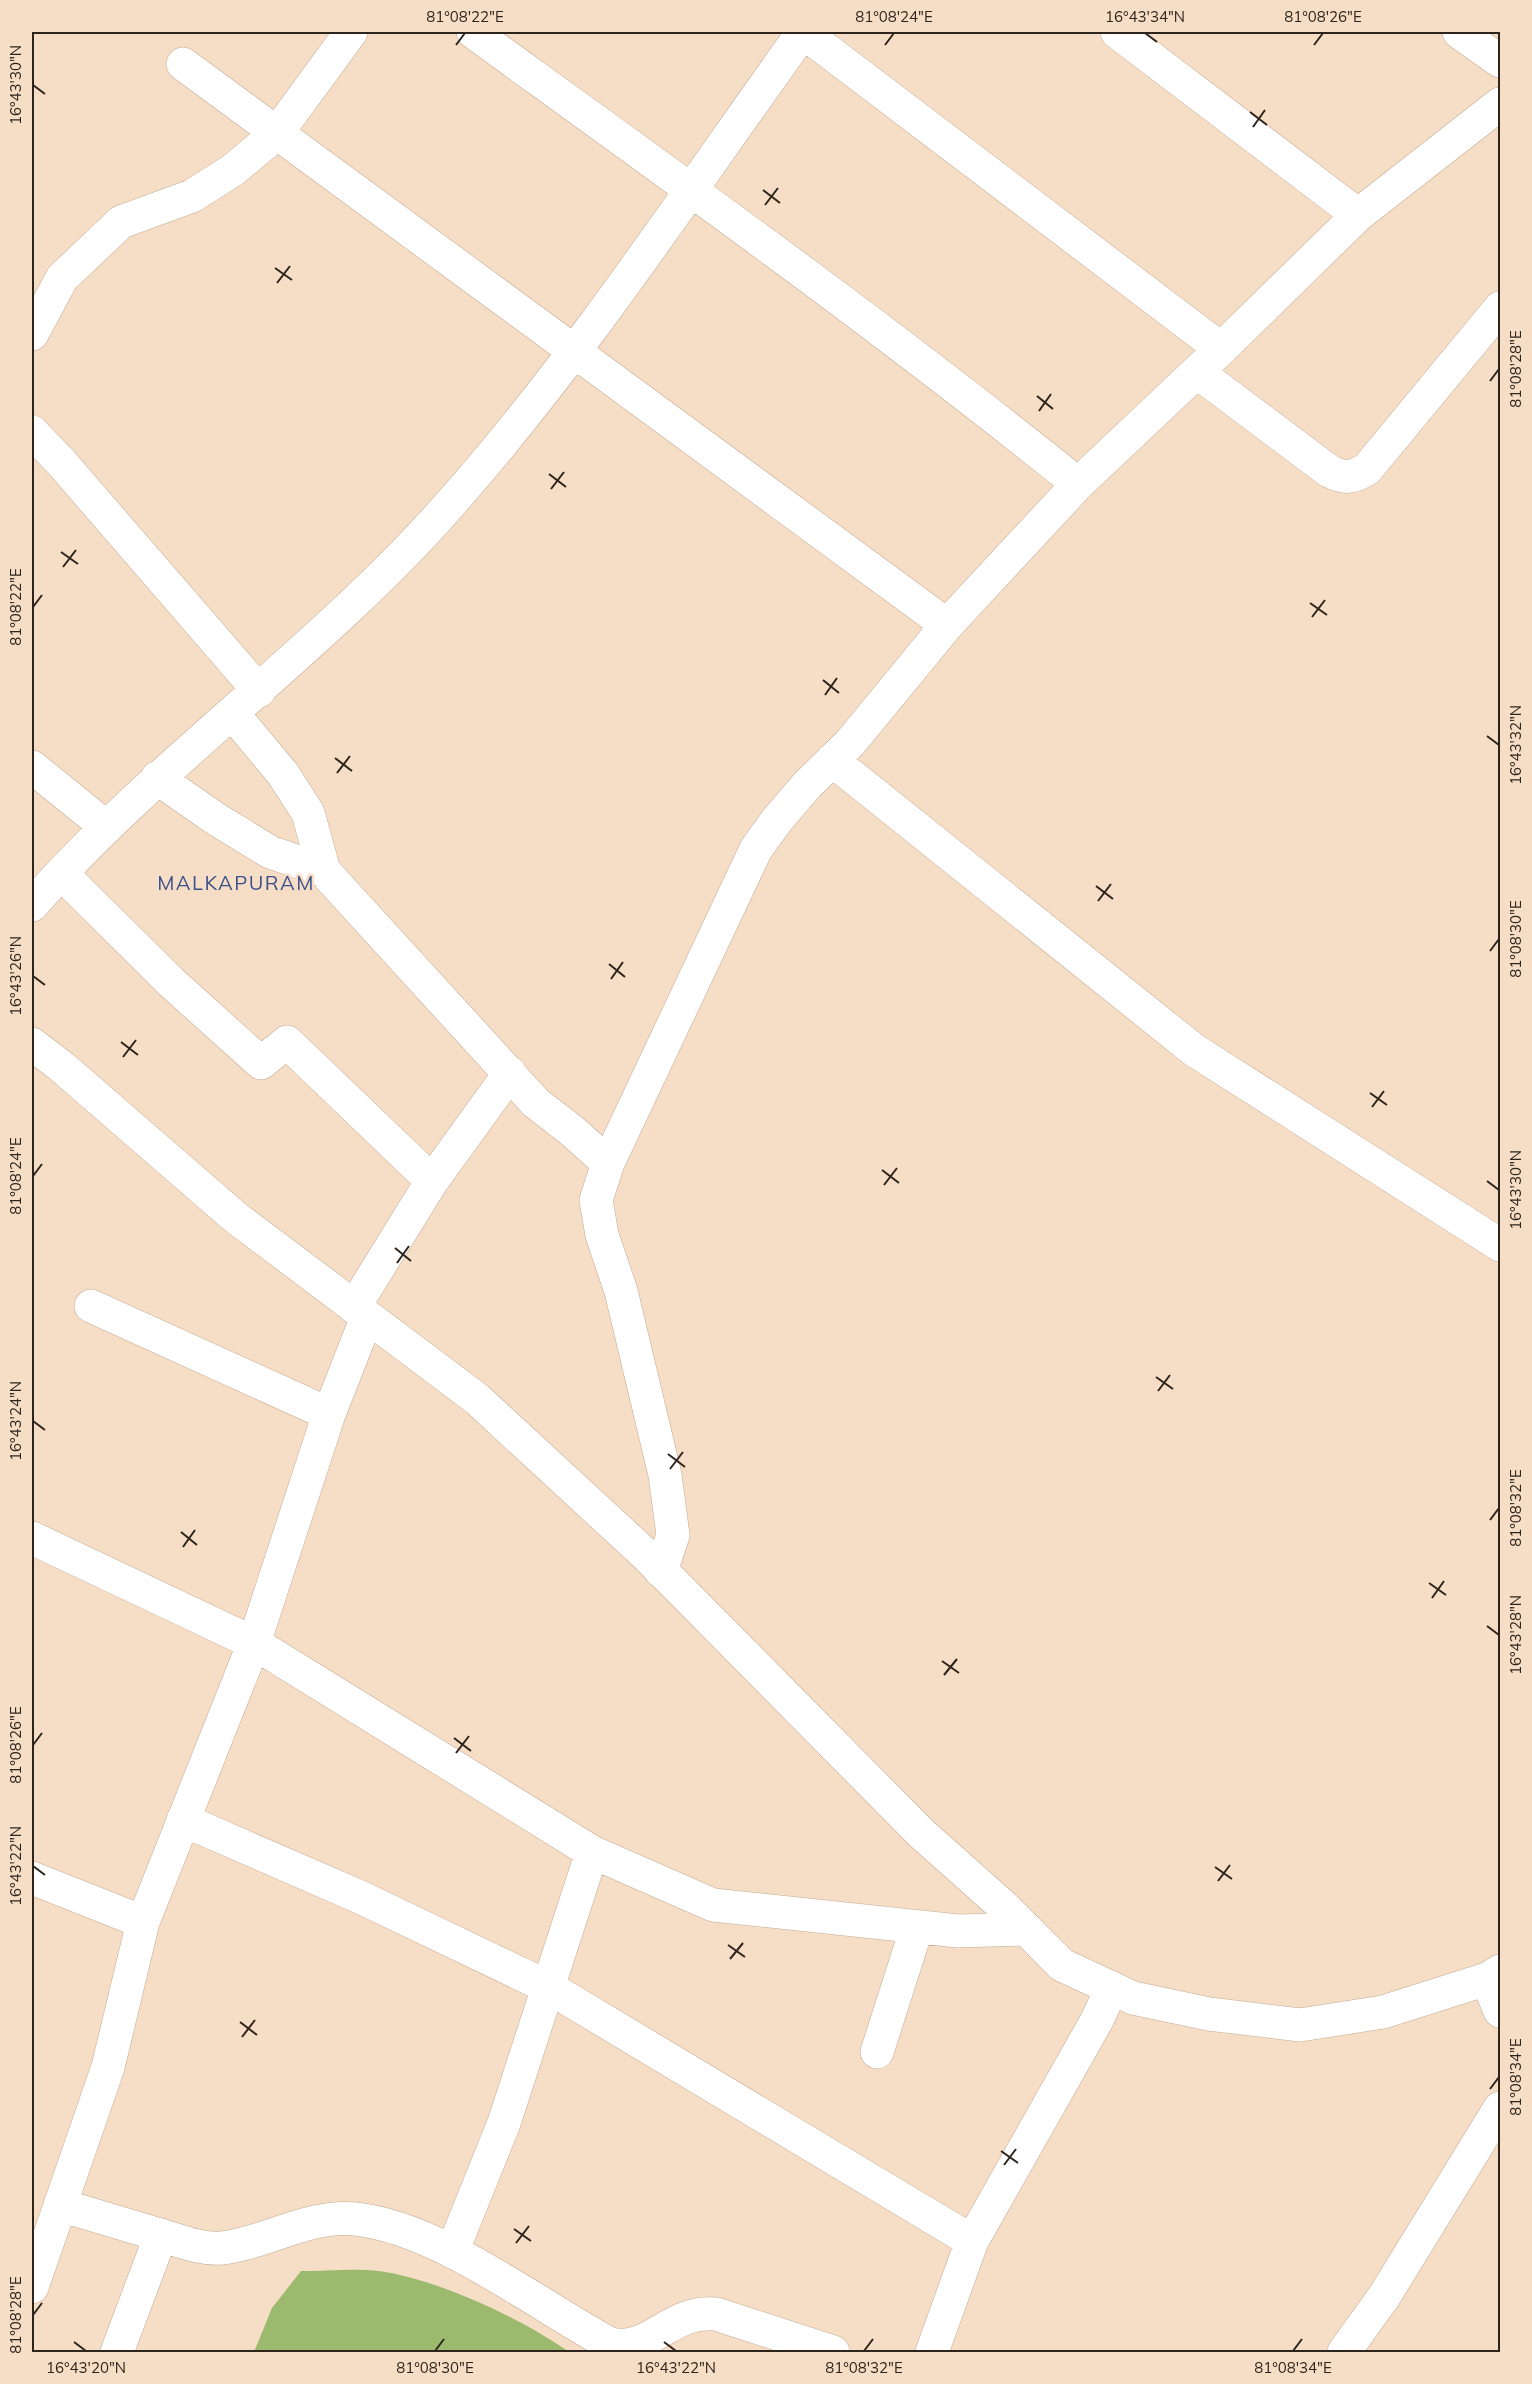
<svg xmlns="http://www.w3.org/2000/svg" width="1532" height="2384" viewBox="0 0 1532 2384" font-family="Mulish,sans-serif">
<rect width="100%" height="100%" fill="#f6ddc6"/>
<path fill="#9bba6e" d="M 301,2271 C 326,2271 354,2268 379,2271 C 437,2279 521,2318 569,2352 L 254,2352 L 272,2308 Z"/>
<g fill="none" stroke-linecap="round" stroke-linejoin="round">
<g stroke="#c3ab95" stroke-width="34">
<path id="minor" d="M 473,32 C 676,179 882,326 1078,484
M 1117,32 L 1358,215
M 1459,32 L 1500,61
M 183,64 L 947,625
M 32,334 L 62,278 L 121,222 L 192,196 L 233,170 L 277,133 L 351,32
M 1197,372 L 1329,471 C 1345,479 1352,478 1367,469 L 1500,308
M 32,432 L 60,461 L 259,691
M 233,714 L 283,774 L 308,813 L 324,871 L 536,1103 L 571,1130 L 608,1163
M 832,760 L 1194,1050 L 1500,1245
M 32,767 L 105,826
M 157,778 L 216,819 L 270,852 L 324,871
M 62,874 L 171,982 L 261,1063 L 287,1042 L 432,1181
M 32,905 C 160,760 323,649 451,503 C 580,357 690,189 803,32 L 1221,349
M 91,1306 L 329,1414
M 354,1307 L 432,1181 L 510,1073
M 32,1538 L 254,1643 L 592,1852 L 713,1905 L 958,1931 L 1026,1929
M 661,1571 L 673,1535 L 665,1475 L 621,1291 L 602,1235 L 596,1200 L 608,1163 L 756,849 L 777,820 L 807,785 L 850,743 L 947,625 L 1078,484 L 1221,349 L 1358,215 L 1500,104
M 183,1820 L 360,1897 L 548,1987 L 972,2241
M 32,1878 L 143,1922
M 1487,1979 L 1500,2011
M 877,2052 L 917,1927
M 60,2205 C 93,2215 127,2225 160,2235 C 180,2241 202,2250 222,2248 C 266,2243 310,2214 355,2219 C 437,2227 536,2304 610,2344 C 652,2353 668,2310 716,2314 L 833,2352
M 452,2252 L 504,2123 L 592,1852
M 32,2287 L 108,2067 L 143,1922 L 254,1643 L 329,1414 L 367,1317
M 117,2352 L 161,2235
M 932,2352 L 972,2241 L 1097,2020 L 1112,1988
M 1344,2352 L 1385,2295 L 1500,2108"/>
</g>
<g stroke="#c3ab95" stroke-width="34">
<path id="major" d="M 32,1044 L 62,1067 L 235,1217 L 477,1399 L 646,1555 L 921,1833 L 1003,1906 L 1062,1965 L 1133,1998 L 1209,2014 L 1300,2025 L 1383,2012 L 1487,1979 L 1500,1971"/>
</g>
<use href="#minor" stroke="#fff" stroke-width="33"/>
<use href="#major" stroke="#fff" stroke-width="33"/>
</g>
<path fill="none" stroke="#2d241b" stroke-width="2" d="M 1145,33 L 1157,42M 456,45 L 465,33M 885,45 L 894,33M 1314,45 L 1323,33M 33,85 L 45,94M 1250,112 L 1267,125M 1253,127 L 1265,110M 763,190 L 780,203M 765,205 L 778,188M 275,268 L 292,280M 277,283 L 290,266M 1490,381 L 1499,369M 1037,396 L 1053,409M 1039,411 L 1051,394M 549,474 L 566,487M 551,489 L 564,472M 61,552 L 78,564M 63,567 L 76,550M 1310,603 L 1327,615M 33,607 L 42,595M 1312,617 L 1325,600M 823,680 L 839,693M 825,695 L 837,678M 1487,736 L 1499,745M 335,758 L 352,771M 337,773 L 350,756M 1096,886 L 1113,899M 1098,901 L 1111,884M 1490,951 L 1499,939M 609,964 L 625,977M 33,976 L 45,985M 611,979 L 623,962M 121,1042 L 138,1055M 123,1057 L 136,1040M 1370,1093 L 1387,1105M 1372,1107 L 1384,1091M 882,1170 L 899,1183M 33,1176 L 42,1164M 1487,1181 L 1499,1190M 884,1185 L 897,1168M 395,1248 L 411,1261M 397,1263 L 409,1246M 1156,1377 L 1173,1389M 1158,1391 L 1170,1375M 33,1421 L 45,1430M 668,1454 L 685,1467M 670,1469 L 683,1452M 1490,1520 L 1499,1508M 181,1532 L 197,1545M 183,1547 L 195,1530M 1429,1583 L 1446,1595M 1432,1598 L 1444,1581M 1487,1626 L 1499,1635M 942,1661 L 959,1673M 944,1675 L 957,1659M 454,1738 L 471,1751M 33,1745 L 42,1733M 456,1753 L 469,1736M 33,1866 L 45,1875M 1215,1867 L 1232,1879M 1218,1881 L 1230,1865M 728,1945 L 745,1957M 730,1959 L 743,1943M 240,2022 L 257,2035M 242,2037 L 255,2020M 1490,2089 L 1499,2077M 1001,2151 L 1018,2163M 1004,2165 L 1016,2149M 514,2229 L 531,2241M 516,2243 L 529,2226M 33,2315 L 42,2303M 74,2342 L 86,2351M 664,2342 L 676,2351M 435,2351 L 444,2339M 864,2351 L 873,2339M 1293,2351 L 1302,2339"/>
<g text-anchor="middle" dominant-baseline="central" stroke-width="5" stroke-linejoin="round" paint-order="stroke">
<g font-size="20" letter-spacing="1.5" fill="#3b518c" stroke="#f6ddc6">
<text x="236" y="882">MALKAPURAM</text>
</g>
</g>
<rect width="1532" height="2384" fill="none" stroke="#f6ddc6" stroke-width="66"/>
<rect x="33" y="33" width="1466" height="2318" fill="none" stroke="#2d241b" stroke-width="2"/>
<g font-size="15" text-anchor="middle" fill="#2d241b">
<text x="465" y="22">81°08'22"E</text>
<text x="894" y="22">81°08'24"E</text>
<text x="1145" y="22">16°43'34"N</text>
<text x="1323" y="22">81°08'26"E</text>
<text transform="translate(16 85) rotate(-90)" y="5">16°43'30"N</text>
<text transform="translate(1516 369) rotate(-90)" y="5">81°08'28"E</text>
<text transform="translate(16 607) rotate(-90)" y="5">81°08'22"E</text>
<text transform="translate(1516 745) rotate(-90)" y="5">16°43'32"N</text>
<text transform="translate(1516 939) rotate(-90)" y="5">81°08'30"E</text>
<text transform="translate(16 976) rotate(-90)" y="5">16°43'26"N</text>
<text transform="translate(16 1176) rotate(-90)" y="5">81°08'24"E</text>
<text transform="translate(1516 1190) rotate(-90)" y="5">16°43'30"N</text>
<text transform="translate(16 1421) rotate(-90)" y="5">16°43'24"N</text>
<text transform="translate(1516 1508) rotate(-90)" y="5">81°08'32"E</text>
<text transform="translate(1516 1635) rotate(-90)" y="5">16°43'28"N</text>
<text transform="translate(16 1745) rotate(-90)" y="5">81°08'26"E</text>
<text transform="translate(16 1866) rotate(-90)" y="5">16°43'22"N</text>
<text transform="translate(1516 2077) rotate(-90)" y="5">81°08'34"E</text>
<text transform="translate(16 2315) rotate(-90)" y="5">81°08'28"E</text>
<text x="86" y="2373">16°43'20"N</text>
<text x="435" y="2373">81°08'30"E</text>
<text x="676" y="2373">16°43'22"N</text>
<text x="864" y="2373">81°08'32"E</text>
<text x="1293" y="2373">81°08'34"E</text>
</g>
</svg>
